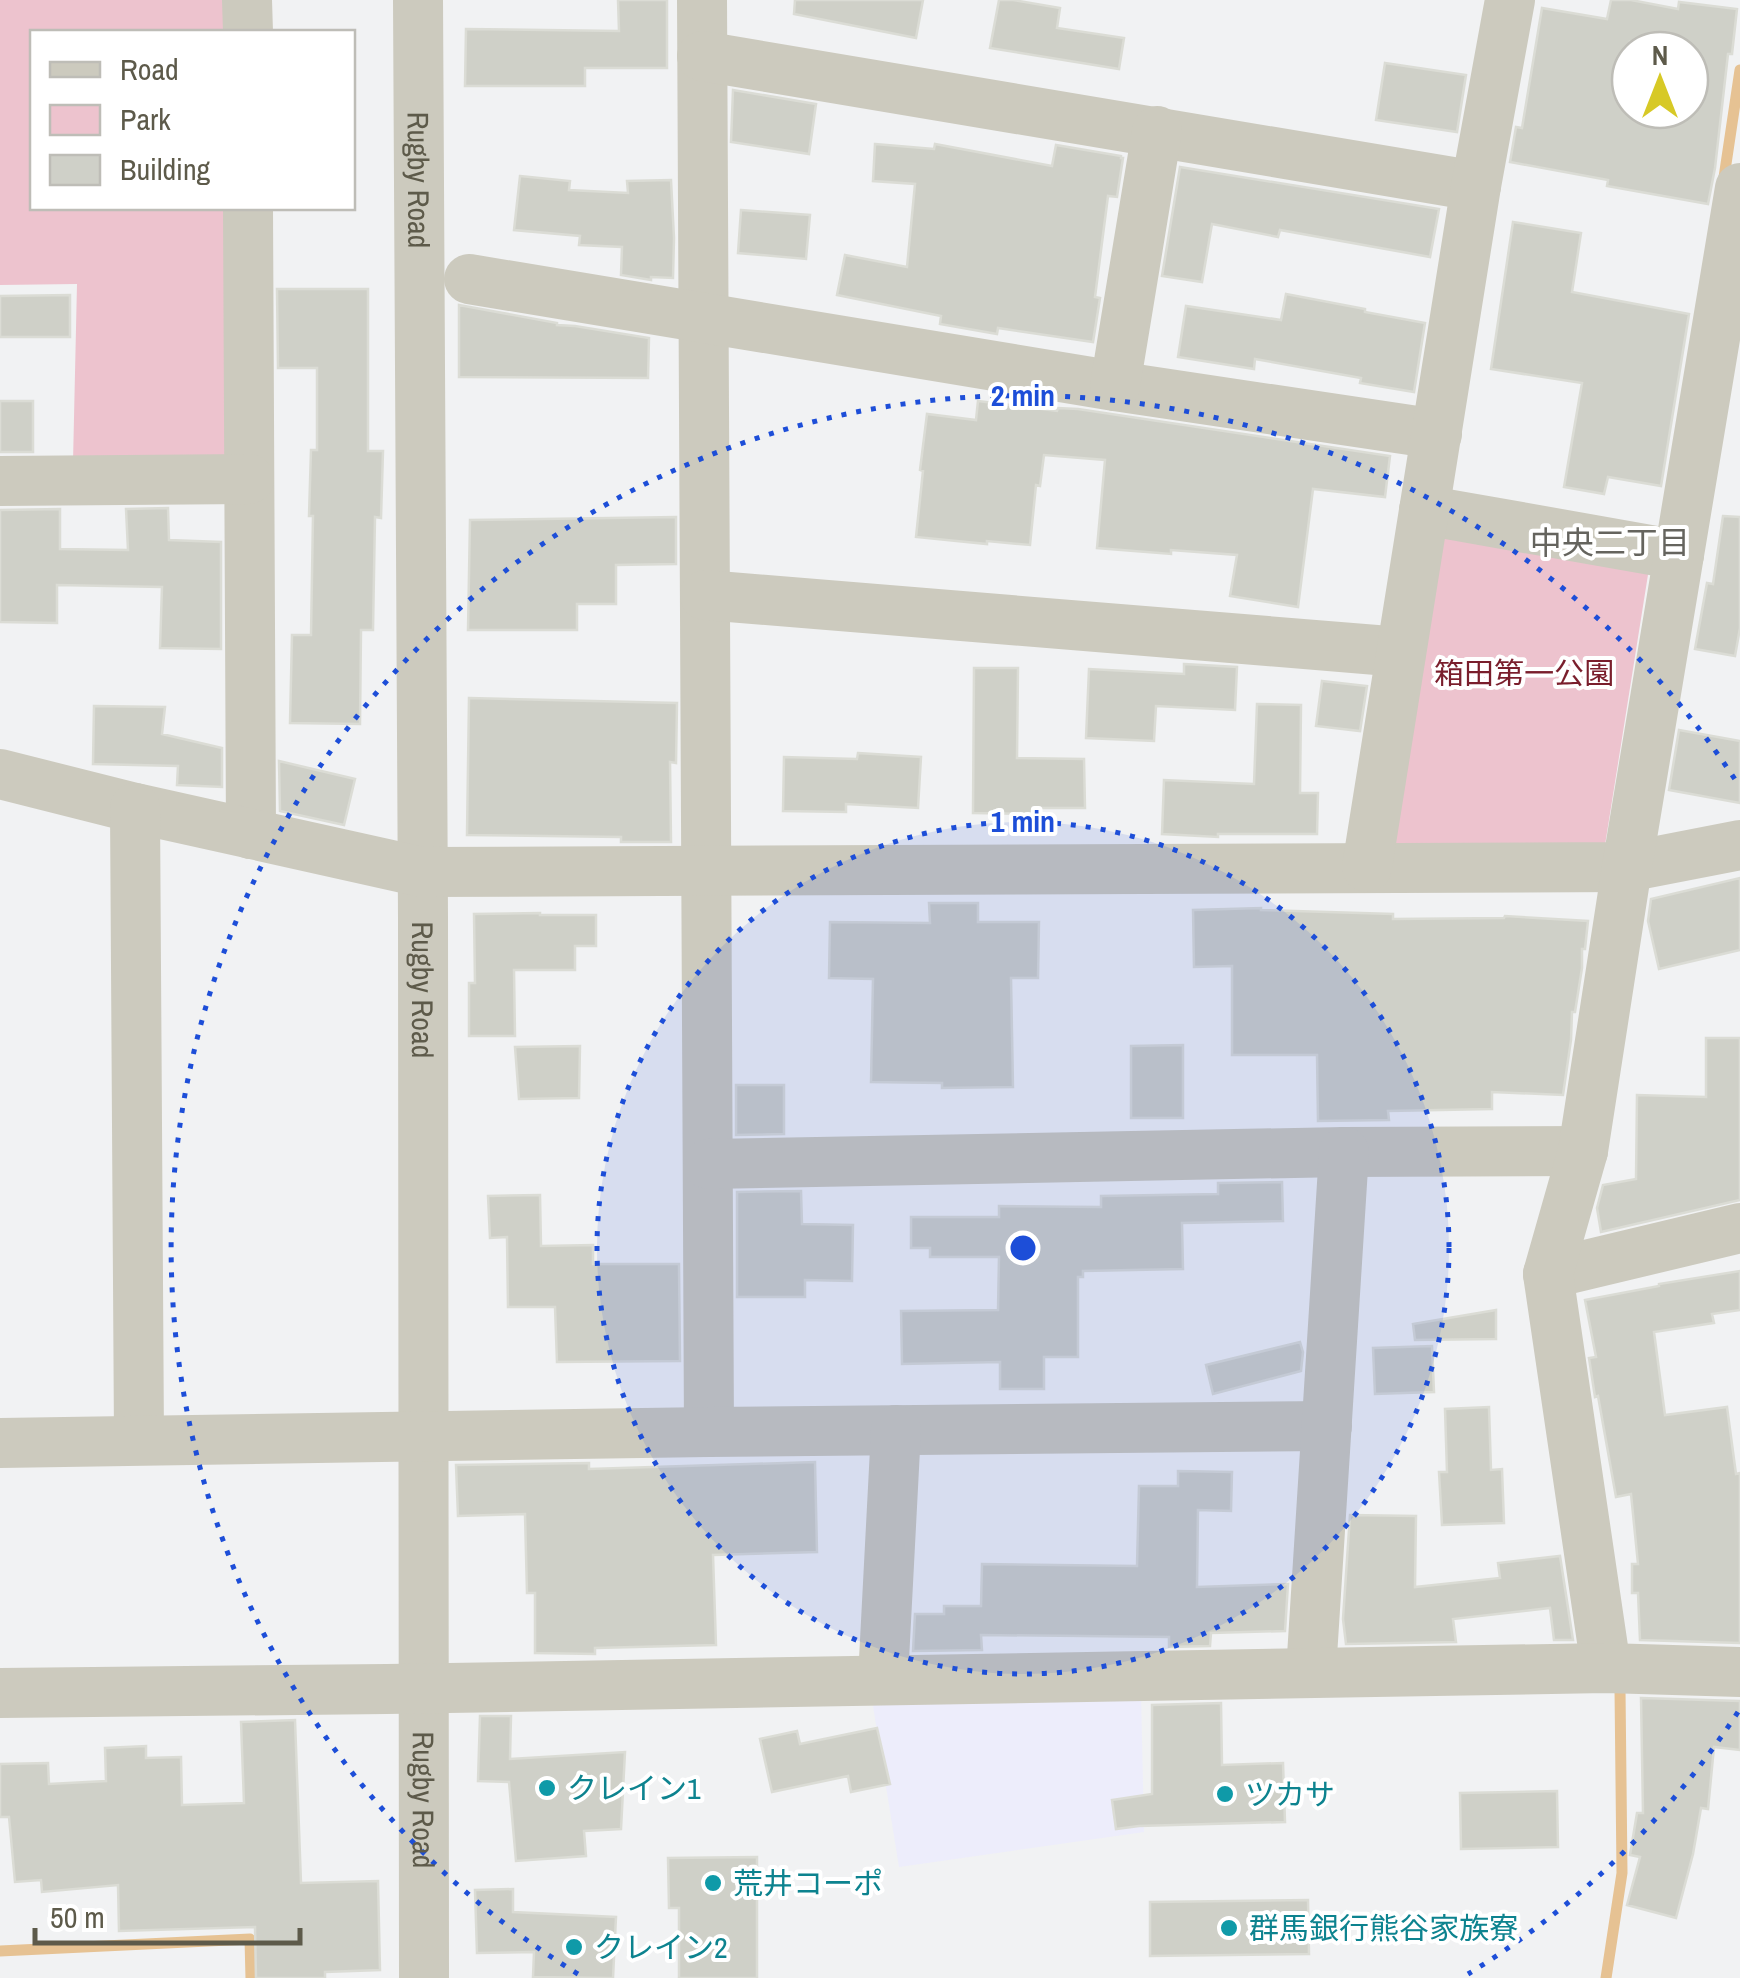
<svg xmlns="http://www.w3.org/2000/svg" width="1740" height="1978" viewBox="0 0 1740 1978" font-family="'Archivo Narrow','Noto Sans JP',sans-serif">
<rect width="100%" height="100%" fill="#f1f2f3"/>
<path fill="#ededfb" d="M 1141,1693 L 1144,1832 L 899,1867 L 872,1700 Z"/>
<path fill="#edc3ce" d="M 0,0 L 229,0 L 229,32 L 32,32 L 32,208 L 230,208 L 231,458 L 73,462 L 77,284 L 0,285 Z
M 1436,526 L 1650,562 L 1605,845 L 1393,843 Z"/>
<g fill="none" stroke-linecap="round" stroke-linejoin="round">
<path stroke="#e6c293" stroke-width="11" d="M 1723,184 L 1740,70
M 0,1951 L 250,1939 L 251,1978
M 1606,1978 L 1622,1873 L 1620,1689"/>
</g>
<path fill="#cfd0c8" stroke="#dbdcd5" stroke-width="2.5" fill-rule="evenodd" d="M 618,0 L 667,0 L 667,68 L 585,68 L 585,86 L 465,86 L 466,29 L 619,31 Z
M 795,0 L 923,0 L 916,38 L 794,14 Z
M 999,0 L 1013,0 L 1060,8 L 1057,28 L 1124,38 L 1119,69 L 990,48 Z
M 1611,0 L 1631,0 L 1678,9 L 1679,2 L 1737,9 L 1732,54 L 1728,54 L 1715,168 L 1708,204 L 1607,186 L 1608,180 L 1510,162 L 1516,127 L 1522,128 L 1542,8 L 1607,19 ZM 1630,42 L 1673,50 L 1690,50 L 1690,110 L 1630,110 Z
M 1385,63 L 1466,75 L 1457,132 L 1376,120 Z
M 733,90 L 816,104 L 809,154 L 731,142 Z
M 875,144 L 934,149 L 935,144 L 1052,166 L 1056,145 L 1121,156 L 1121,158 L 1123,158 L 1117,197 L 1108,196 L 1095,297 L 1100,298 L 1093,342 L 998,328 L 997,334 L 940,324 L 941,316 L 837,295 L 845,255 L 907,267 L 915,184 L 873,181 Z
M 1180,167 L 1439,209 L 1430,257 L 1280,230 L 1278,237 L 1212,224 L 1202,282 L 1162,276 Z
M 520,176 L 570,181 L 569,190 L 628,193 L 627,181 L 671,180 L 674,238 L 673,278 L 651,277 L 651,280 L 621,275 L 622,247 L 579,245 L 580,236 L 514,230 Z
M 741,210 L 810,215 L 806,259 L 738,253 Z
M 1513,222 L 1581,233 L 1572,292 L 1689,314 L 1661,486 L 1608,477 L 1604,494 L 1564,487 L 1582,383 L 1491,369 Z
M 277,289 L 368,289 L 368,451 L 383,451 L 381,518 L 375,517 L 373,630 L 361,630 L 360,724 L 290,723 L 292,635 L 311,635 L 313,516 L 309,516 L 311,450 L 317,450 L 317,368 L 278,368 Z
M 1286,294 L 1365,309 L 1365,312 L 1425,323 L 1414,392 L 1360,383 L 1361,378 L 1255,359 L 1254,369 L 1178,357 L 1186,306 L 1281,320 Z
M 70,295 L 70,337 L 0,337 L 0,296 Z
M 459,305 L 557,323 L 557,325 L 575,326 L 649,338 L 648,378 L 459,377 Z
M 0,401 L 33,401 L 33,452 L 0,452 Z
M 978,401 L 1057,411 L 1058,408 L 1078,409 L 1390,456 L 1385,497 L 1313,489 L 1298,607 L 1230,596 L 1237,555 L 1171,550 L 1171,554 L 1097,548 L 1105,460 L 1044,455 L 1040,486 L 1036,485 L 1030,545 L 987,541 L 987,544 L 916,537 L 923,471 L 920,470 L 927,414 L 976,420 Z
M 168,508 L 169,540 L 221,542 L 221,649 L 160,648 L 162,587 L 57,585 L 57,623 L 0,622 L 0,510 L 60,509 L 60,549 L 128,550 L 126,509 Z
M 1723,516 L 1740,517 L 1740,628 L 1735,656 L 1695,649 L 1707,583 L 1713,584 Z
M 676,517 L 676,564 L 616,565 L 616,604 L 577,604 L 577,630 L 468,630 L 470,520 Z
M 1184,664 L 1237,667 L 1235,710 L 1156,706 L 1154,741 L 1086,738 L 1089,669 L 1184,674 Z
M 974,668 L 1018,668 L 1017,758 L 1084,759 L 1085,808 L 1033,808 L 1033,814 L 973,813 Z
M 1322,681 L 1367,686 L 1360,731 L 1316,726 Z
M 469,698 L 677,703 L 676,763 L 670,762 L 671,842 L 621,842 L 621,837 L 467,835 Z
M 1257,704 L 1301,705 L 1300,793 L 1318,793 L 1317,834 L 1218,834 L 1218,837 L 1162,834 L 1164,780 L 1254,784 Z
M 94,706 L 165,707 L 162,734 L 222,748 L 222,787 L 177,785 L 178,766 L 93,764 Z
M 1679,730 L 1740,741 L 1740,803 L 1669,790 Z
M 858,753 L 921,757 L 918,808 L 846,804 L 846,812 L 783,811 L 784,757 L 857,759 Z
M 279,761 L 355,779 L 344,825 L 280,811 Z
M 1740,878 L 1740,950 L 1659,969 L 1648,921 L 1651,899 Z
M 929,903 L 978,903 L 978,922 L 1039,922 L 1038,978 L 1011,978 L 1013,1087 L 942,1088 L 942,1083 L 871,1082 L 873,979 L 829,978 L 830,922 L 930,923 Z
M 1261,908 L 1261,910 L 1393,914 L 1393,919 L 1504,918 L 1505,916 L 1588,921 L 1585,949 L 1582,949 L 1582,968 L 1575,1012 L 1572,1012 L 1571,1040 L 1563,1095 L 1492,1092 L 1492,1109 L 1388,1111 L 1389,1120 L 1318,1121 L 1317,1055 L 1232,1055 L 1232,966 L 1194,967 L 1193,910 Z
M 540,913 L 540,915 L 596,915 L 596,946 L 575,946 L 575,970 L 514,970 L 515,1036 L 469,1036 L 469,983 L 475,983 L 474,914 Z
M 1706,1038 L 1740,1038 L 1740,1200 L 1601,1232 L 1597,1208 L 1603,1185 L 1636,1179 L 1637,1095 L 1706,1097 Z
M 1183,1045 L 1183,1118 L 1131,1118 L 1131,1046 Z
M 580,1046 L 579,1098 L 519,1099 L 515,1047 Z
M 736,1085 L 784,1085 L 784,1134 L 736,1135 Z
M 1282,1182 L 1283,1221 L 1182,1223 L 1183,1269 L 1083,1271 L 1083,1277 L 1078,1277 L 1078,1357 L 1044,1357 L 1044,1389 L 1000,1389 L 1000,1362 L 902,1364 L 901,1311 L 998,1310 L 999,1257 L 930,1257 L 930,1248 L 911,1248 L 911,1217 L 999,1217 L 999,1206 L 1101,1207 L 1101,1196 L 1218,1194 L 1218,1183 Z
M 801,1191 L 802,1224 L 853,1225 L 852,1281 L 805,1280 L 805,1297 L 737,1297 L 737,1192 Z
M 540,1195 L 541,1246 L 593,1245 L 593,1264 L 679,1264 L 680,1361 L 557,1362 L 555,1307 L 508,1307 L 507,1237 L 490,1238 L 488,1196 Z
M 1740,1271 L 1740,1310 L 1712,1314 L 1714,1323 L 1654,1332 L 1665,1415 L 1727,1407 L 1736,1474 L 1740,1473 L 1740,1643 L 1640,1640 L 1638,1593 L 1632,1593 L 1632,1564 L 1638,1564 L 1631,1494 L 1616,1497 L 1598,1396 L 1595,1397 L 1589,1358 L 1596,1357 L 1585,1300 L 1659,1286 L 1659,1284 Z
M 1496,1310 L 1496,1339 L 1415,1340 L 1413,1324 Z
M 1300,1342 L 1303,1352 L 1301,1371 L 1213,1394 L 1206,1365 Z
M 1432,1346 L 1434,1392 L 1375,1394 L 1373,1348 Z
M 1489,1407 L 1491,1470 L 1502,1469 L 1504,1523 L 1442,1525 L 1439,1472 L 1447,1472 L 1445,1409 Z
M 815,1462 L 817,1552 L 713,1555 L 716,1645 L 595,1648 L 595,1654 L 535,1653 L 535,1593 L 527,1593 L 525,1514 L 458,1516 L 456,1465 L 589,1463 L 589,1469 Z
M 1178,1471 L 1232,1472 L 1231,1511 L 1198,1510 L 1197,1587 L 1288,1584 L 1285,1631 L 1211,1633 L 1210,1646 L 1169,1647 L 1169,1637 L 981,1635 L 982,1650 L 913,1651 L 915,1614 L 944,1614 L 944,1606 L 981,1606 L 982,1564 L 1137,1566 L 1139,1486 L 1178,1486 Z
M 1350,1515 L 1416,1516 L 1415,1587 L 1500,1578 L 1498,1563 L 1560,1556 L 1573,1640 L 1554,1640 L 1550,1608 L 1453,1619 L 1456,1642 L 1346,1644 L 1343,1619 Z
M 1641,1698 L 1740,1701 L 1740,1750 L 1714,1747 L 1708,1809 L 1701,1808 L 1693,1854 L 1676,1918 L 1627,1905 L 1640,1857 L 1630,1855 L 1637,1813 L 1643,1813 Z
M 1221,1703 L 1222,1765 L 1283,1763 L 1285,1822 L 1139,1826 L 1116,1829 L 1112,1800 L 1152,1794 L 1152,1705 Z
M 480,1716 L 511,1716 L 510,1759 L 625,1752 L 621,1829 L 584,1831 L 586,1856 L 516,1861 L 509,1782 L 478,1781 Z
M 295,1720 L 301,1883 L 378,1881 L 380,1970 L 325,1972 L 325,1978 L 256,1978 L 255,1927 L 119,1931 L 118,1885 L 42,1892 L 41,1880 L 15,1882 L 9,1817 L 0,1817 L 0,1764 L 48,1763 L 49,1784 L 106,1781 L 105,1748 L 146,1746 L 146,1758 L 181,1757 L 182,1805 L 244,1803 L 241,1722 Z
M 877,1728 L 890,1784 L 851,1792 L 848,1776 L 772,1792 L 760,1739 L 797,1731 L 800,1744 Z
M 1557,1791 L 1558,1847 L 1461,1849 L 1460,1793 Z
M 757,1857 L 757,1978 L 679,1978 L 679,1908 L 669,1908 L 668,1858 Z
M 513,1889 L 513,1912 L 616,1917 L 613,1978 L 533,1977 L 534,1952 L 477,1953 L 475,1890 Z
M 1308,1900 L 1309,1954 L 1150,1956 L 1150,1902 Z"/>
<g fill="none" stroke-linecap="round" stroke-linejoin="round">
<g stroke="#cccabe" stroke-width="50">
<path d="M 247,0 L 248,32"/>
<path id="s1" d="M 418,0 L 423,918 L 424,1978"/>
<path d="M 702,0 L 709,1432"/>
<path d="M 702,56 L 1476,186"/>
<path d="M 248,208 L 251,834"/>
<path d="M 469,279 L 1115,386 L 1437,434"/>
<path d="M 1115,386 L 1157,131"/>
<path d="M 0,481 L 249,479"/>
<path d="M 1424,510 L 1679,555"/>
<path d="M 705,595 L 1401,652"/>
<path d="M 0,774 L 135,808 L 422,872 L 1627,867 L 1740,845"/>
<path d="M 135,808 L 139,1440"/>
<path d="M 1367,867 L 1476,186 L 1510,0"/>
<path d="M 708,1164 L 1344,1152 L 1583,1151"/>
<path d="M 1548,1274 L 1740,1228"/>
<path d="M 0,1443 L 709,1432 L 1327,1426"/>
<path d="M 1606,1668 L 1548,1274 L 1583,1151 L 1627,867 L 1740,188"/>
<path d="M 1311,1672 L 1344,1152"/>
<path d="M 883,1679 L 896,1430"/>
<path d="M 0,1693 L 387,1689 L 1606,1668 L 1740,1672"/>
</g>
</g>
<circle cx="1023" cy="1248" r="426" fill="#1d4ed8" fill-opacity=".12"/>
<g fill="none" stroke="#1d4ed8" stroke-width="5" stroke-dasharray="5 10">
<circle cx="1023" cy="1248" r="426"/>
<path d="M1738 1712A852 852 0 0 1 1468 1974M578 1974A852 852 0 1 1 1738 784"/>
</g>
<g fill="#0f9aa8" stroke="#fff" stroke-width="4">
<circle cx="547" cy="1788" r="10"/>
<circle cx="1225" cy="1794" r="10"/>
<circle cx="713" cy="1883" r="10"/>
<circle cx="1229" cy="1928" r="10"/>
<circle cx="574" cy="1947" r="10"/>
</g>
<g text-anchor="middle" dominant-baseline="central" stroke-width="8" stroke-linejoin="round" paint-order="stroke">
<g font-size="30" fill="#5d5a4a" stroke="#fff">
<text stroke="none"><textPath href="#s1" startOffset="180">Rugby Road</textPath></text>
<text stroke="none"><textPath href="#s1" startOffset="990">Rugby Road</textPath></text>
<text stroke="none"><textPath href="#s1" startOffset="1800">Rugby Road</textPath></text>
</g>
<g font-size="30" fill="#7a1e2c" stroke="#fff">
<text x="1524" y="673">箱田第一公園</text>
</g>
<g font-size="30" fill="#0d838f" stroke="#fff" text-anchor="start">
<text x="567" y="1788">クレイン1</text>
<text x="1245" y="1794">ツカサ</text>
<text x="733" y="1883">荒井コーポ</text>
<text x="1249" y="1928">群馬銀行熊谷家族寮</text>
<text x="594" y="1947">クレイン2</text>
</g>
<g font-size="32" fill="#65645e" stroke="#fff">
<text x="1610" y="542">中央二丁目</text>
</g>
</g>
<circle cx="1023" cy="1248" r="15" fill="#1d4ed8" stroke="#fff" stroke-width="5"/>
<g font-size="30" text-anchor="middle" font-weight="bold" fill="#1d4ed8" stroke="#fff" stroke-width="8" stroke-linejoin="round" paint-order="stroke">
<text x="1023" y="406">2 min</text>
<text x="1023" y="832">1 min</text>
</g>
<rect x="30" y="30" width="325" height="180" fill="#ffffff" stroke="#bebdb7" stroke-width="2.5"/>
<rect x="50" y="62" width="50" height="15" fill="#cccabe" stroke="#bebdb7" stroke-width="2.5"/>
<text x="120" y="80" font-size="30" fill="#5d5a4a">Road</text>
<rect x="50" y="105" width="50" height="30" fill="#edc3ce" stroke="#bebdb7" stroke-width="2.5"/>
<text x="120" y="130" font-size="30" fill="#5d5a4a">Park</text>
<rect x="50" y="155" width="50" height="30" fill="#cfd0c8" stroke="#bebdb7" stroke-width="2.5"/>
<text x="120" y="180" font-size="30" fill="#5d5a4a">Building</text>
<g transform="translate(1660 80)"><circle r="48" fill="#ffffff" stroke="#bebdb7" stroke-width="2.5"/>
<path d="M0-8L18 38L0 25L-18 38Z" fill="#d7c926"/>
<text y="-15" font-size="28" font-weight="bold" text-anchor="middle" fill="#5d5a4a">N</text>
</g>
<path d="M35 1928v15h265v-15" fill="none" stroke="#5d5a4a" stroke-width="5"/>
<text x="50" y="1928" font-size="30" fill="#5d5a4a" stroke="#ffffff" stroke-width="8" paint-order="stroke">50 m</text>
</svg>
